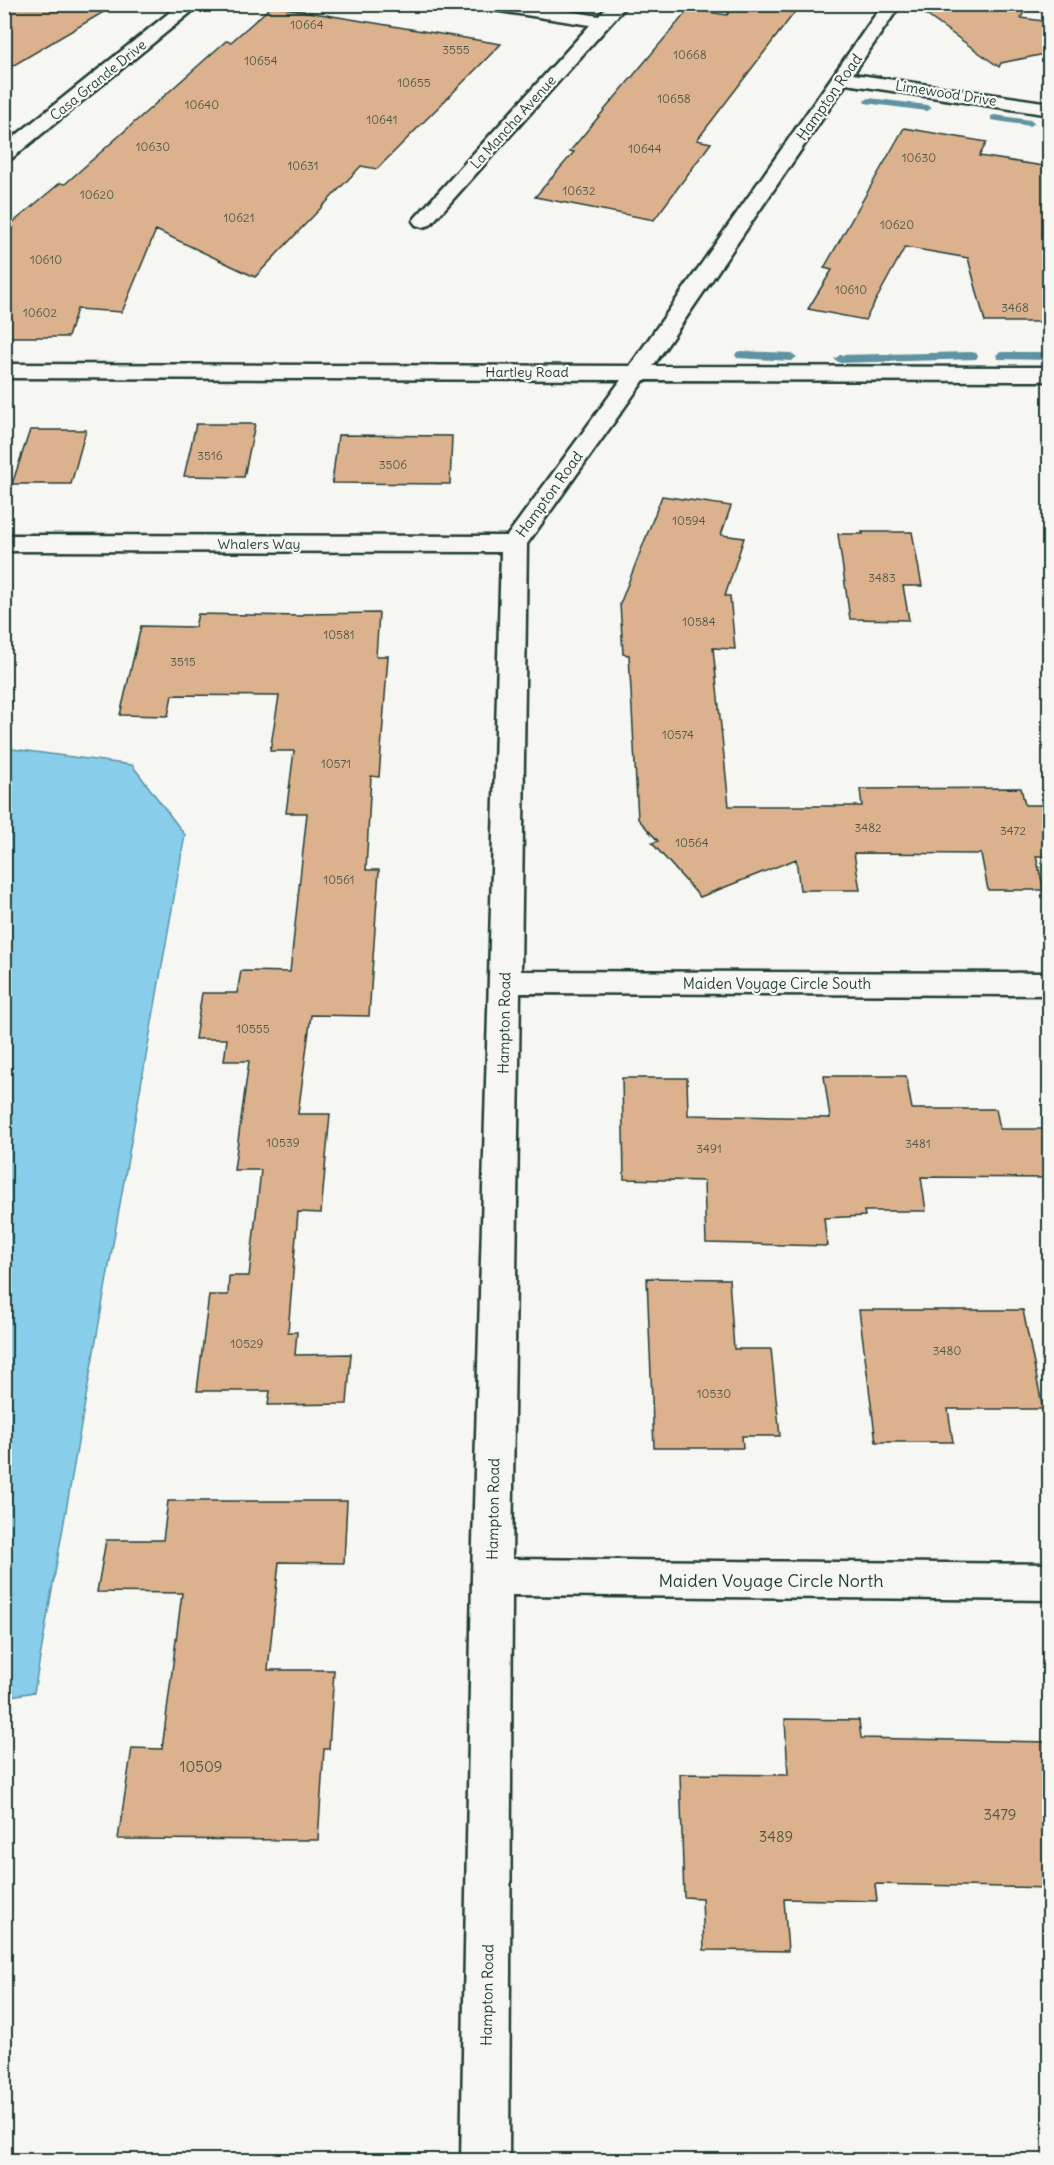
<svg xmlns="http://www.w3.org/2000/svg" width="1054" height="2165" viewBox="0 0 1054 2165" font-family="Delius,sans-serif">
<rect width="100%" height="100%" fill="#f6f6f2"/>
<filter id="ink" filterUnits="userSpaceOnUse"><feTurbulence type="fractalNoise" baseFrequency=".0167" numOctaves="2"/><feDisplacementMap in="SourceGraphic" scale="12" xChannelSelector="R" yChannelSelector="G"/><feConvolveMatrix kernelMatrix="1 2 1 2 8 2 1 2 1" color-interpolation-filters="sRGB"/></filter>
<g filter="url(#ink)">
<path fill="#88cdea" stroke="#5e93a1" stroke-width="1.5" d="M 5,748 L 132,765 L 185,835 L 34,1692 L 5,1697 Z"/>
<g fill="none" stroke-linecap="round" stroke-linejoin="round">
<path fill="#5e93a1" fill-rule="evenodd" d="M 869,98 L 927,105 L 932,108 L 927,111 L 865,103 L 864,101 Z
M 995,115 L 1030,120 L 1035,123 L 1030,126 L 991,120 L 991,116 Z
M 741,351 L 791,353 L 797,357 L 791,361 L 737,358 L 735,355 L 737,352 Z
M 972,352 L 976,353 L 978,356 L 976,359 L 840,363 L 834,359 L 840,355 Z
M 1002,352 L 1050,352 L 1050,360 L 998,359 L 996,356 L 998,353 Z"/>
</g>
<path fill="#dcb18d" stroke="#1f3d34" stroke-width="1.5" d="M 4,4 L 117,4 L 4,71 Z
M 735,4 L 801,4 L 697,140 L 711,143 L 654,220 L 535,197 L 574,152 L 570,151 L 689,9 L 727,15 Z
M 911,4 L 1028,4 L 1021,18 L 1050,22 L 1050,53 L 1001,63 L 999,67 Z
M 272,6 L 501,44 L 377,169 L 361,166 L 255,277 L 156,230 L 122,312 L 77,309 L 68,337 L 4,337 L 4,230 L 60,183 L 65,184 L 226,41 L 231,42 Z
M 904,128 L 987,142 L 979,156 L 1050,167 L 1050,322 L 985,322 L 968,258 L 905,247 L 865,320 L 808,309 L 832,270 L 824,268 Z
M 196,424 L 255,424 L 244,477 L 184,476 Z
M 30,430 L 86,430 L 71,484 L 12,484 Z
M 338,435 L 452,436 L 450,484 L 332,483 Z
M 662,496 L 731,506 L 721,535 L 744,538 L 725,596 L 730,596 L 735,649 L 713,648 L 729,806 L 862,806 L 860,789 L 1021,788 L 1025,805 L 1050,805 L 1050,856 L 1036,856 L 1044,890 L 988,890 L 981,854 L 854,853 L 860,890 L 800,890 L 796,859 L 700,897 L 652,843 L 658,841 L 638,819 L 629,655 L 623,654 L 620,604 Z
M 862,532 L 912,532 L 922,586 L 903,586 L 909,620 L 850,619 L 838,534 L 863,534 Z
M 379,613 L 376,656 L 388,656 L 379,777 L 371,776 L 366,870 L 379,870 L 369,1016 L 311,1015 L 298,1114 L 330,1114 L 321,1213 L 298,1212 L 288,1332 L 297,1332 L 295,1355 L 351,1354 L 347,1404 L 268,1405 L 270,1391 L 197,1391 L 209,1295 L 228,1295 L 229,1276 L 249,1276 L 261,1170 L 234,1170 L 249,1061 L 224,1061 L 227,1039 L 195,1039 L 202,993 L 237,993 L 241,971 L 290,972 L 307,813 L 286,813 L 294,751 L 270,751 L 279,696 L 172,695 L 168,716 L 120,715 L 141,626 L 195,627 L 198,614 L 303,616 L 304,614 Z
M 824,1076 L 906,1076 L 912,1109 L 996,1109 L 1000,1129 L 1050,1129 L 1050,1178 L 921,1177 L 926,1211 L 864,1211 L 865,1216 L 824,1218 L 827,1246 L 706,1243 L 704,1181 L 624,1179 L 622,1078 L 687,1078 L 688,1115 L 830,1118 Z
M 647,1278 L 729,1279 L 734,1349 L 771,1349 L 780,1436 L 742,1436 L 743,1448 L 654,1448 Z
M 859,1310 L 1023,1310 L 1043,1409 L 948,1409 L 953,1442 L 876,1442 Z
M 168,1501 L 347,1501 L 344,1563 L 279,1562 L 268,1670 L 334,1670 L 329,1749 L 324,1749 L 318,1840 L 118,1839 L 132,1748 L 162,1749 L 182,1593 L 97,1592 L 106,1540 L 163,1540 Z
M 785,1719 L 859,1720 L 861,1738 L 1050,1742 L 1050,1888 L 875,1884 L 877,1901 L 784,1899 L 788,1951 L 704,1950 L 702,1898 L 684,1897 L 680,1774 L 788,1775 Z"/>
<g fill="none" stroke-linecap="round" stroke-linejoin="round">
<g stroke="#1f3d34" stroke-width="5">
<path id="minor" d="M 180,4 L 201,4 L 11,159 L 4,161 L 4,145 Z
M 478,4 L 525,4 L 599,16 L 609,4 L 628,4 L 430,225 L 423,227 L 416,225 L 413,221 L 416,217 L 590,25 L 487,9 Z
M 883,4 L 901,4 L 853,74 L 1050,103 L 1050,115 L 846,84 L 653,366 L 1050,367 L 1050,381 L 644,380 L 527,544 L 521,971 L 1050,973 L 1050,995 L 520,993 L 512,1559 L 1050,1564 L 1050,1600 L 512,1595 L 509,2160 L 461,2160 L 472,1577 L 501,552 L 4,551 L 4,535 L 507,536 L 621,380 L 4,378 L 4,364 L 630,366 Z"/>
</g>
<use href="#minor" fill="#f6f6f2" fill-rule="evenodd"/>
</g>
</g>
<g text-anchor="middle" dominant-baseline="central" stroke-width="4.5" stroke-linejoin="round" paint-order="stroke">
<g font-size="12" fill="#4e5a4a">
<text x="307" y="24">10664</text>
<text x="456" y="49">3555</text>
<text x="690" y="54">10668</text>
<text x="261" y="60">10654</text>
<text x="414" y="82">10655</text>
<text x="674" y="98">10658</text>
<text x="202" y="104">10640</text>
<text x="382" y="119">10641</text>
<text x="153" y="146">10630</text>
<text x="645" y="148">10644</text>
<text x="919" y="157">10630</text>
<text x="303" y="165">10631</text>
<text x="579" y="190">10632</text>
<text x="97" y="194">10620</text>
<text x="239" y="217">10621</text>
<text x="897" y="224">10620</text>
<text x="46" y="259">10610</text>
<text x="851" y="289">10610</text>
<text x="1015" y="307">3468</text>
<text x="40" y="312">10602</text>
<text x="210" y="455">3516</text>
<text x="393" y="464">3506</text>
<text x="689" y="520">10594</text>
<text x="882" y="577">3483</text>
<text x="699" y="621">10584</text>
<text x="339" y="634">10581</text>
<text x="183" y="661">3515</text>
<text x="678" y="734">10574</text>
<text x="336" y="763">10571</text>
<text x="868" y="827">3482</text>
<text x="1013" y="830">3472</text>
<text x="692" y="842">10564</text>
<text x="339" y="879">10561</text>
<text x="253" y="1028">10555</text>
<text x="283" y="1142">10539</text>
<text x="918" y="1143">3481</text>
<text x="709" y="1148">3491</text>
<text x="247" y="1343">10529</text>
<text x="947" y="1350">3480</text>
<text x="714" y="1393">10530</text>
</g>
<g font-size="14" fill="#1f3d34" stroke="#f6f6f2">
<text transform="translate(98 80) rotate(-39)">Casa Grande Drive</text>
<text transform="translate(946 93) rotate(9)">Limewood Drive</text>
<text transform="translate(513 122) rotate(-48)">La Mancha Avenue</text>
<text x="527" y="372">Hartley Road</text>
<text x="259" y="544">Whalers Way</text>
</g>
<g font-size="15" fill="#1f3d34" stroke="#f6f6f2">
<text transform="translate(829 97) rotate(-55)">Hampton Road</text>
<text transform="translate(549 494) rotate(-54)">Hampton Road</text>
<text x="777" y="983">Maiden Voyage Circle South</text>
<text transform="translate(504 1023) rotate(-89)">Hampton Road</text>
<text transform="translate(493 1509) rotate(-89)">Hampton Road</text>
<text transform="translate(487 1995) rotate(-89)">Hampton Road</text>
</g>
<g font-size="15" fill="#4e5a4a">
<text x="201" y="1766">10509</text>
<text x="1000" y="1814">3479</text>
<text x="776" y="1836">3489</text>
</g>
<g font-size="18" fill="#1f3d34" stroke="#f6f6f2">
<text x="771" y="1580">Maiden Voyage Circle North</text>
</g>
</g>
<rect width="1054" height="2165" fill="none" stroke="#f6f6f2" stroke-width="24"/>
<rect x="12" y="12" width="1030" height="2141" fill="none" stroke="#1f3d34" stroke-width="2" filter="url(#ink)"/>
</svg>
